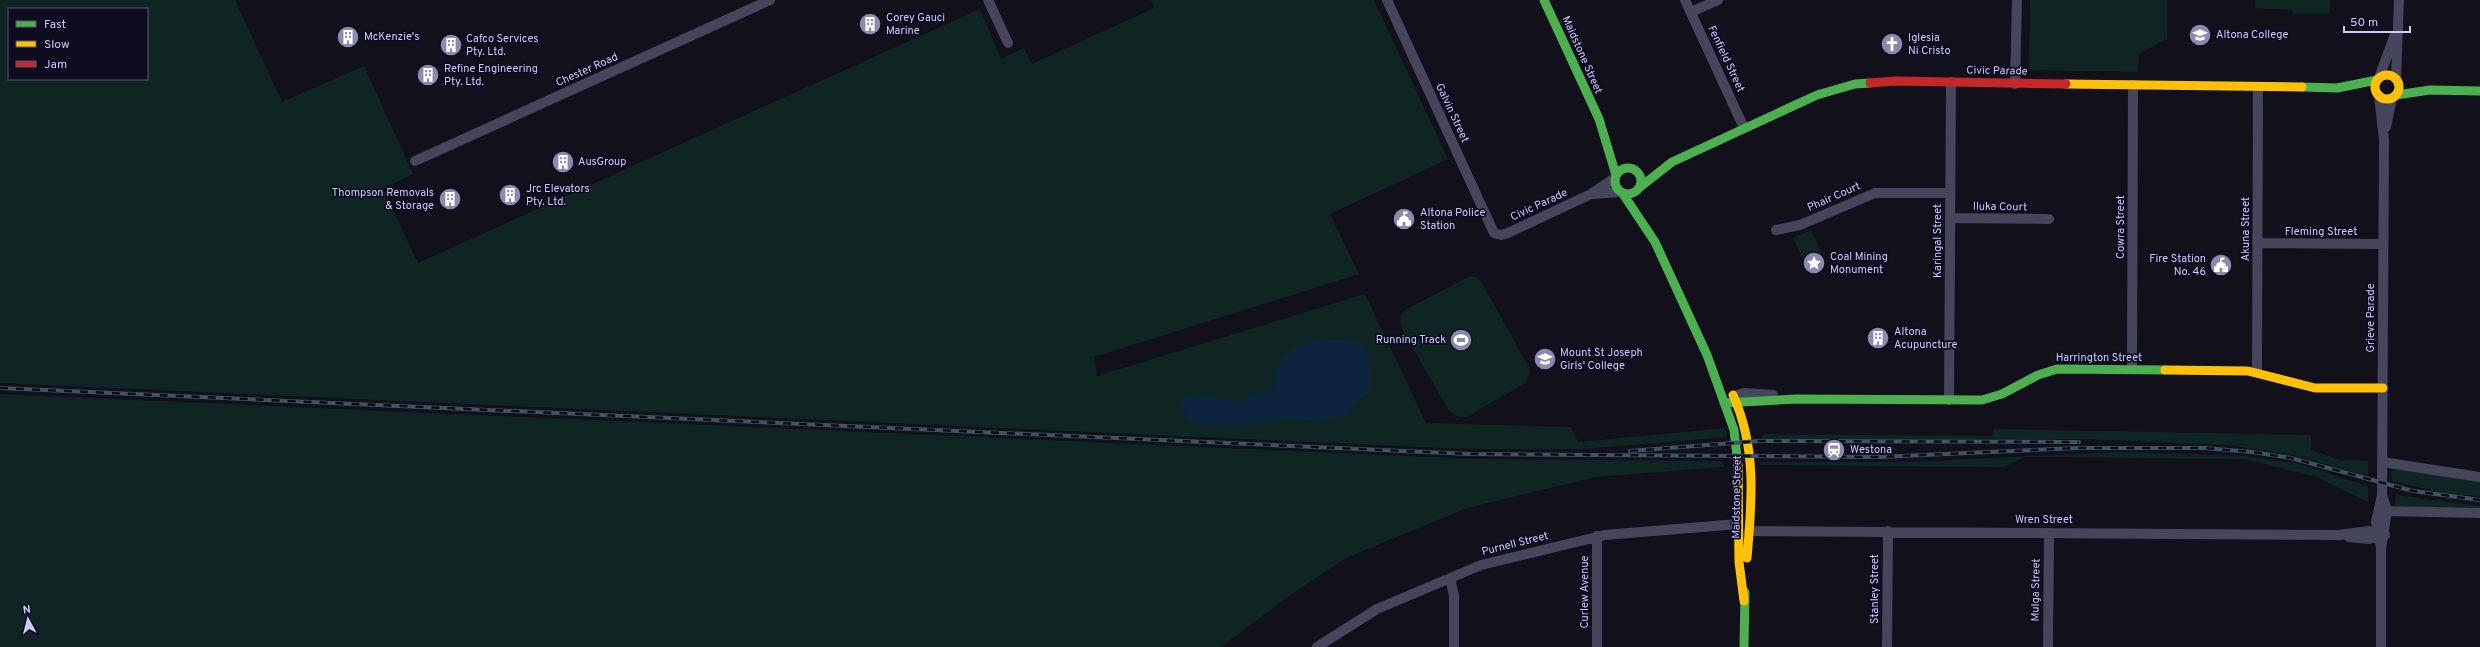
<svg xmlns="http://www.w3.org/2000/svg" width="2480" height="647" viewBox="0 0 2480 647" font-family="Overpass,sans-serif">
<rect width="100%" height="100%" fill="#12101a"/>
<path fill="#0f2524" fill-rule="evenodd" d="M 0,0 L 235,0 L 282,102 L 364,66 L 413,174 L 383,189 L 418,263 L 980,9 L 1001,59 L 1024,48 L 1032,64 L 1154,8 L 1151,0 L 1374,0 L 1448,159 L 1330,214 L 1359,274 L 1094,357 L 1097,376 L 1365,294 L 1426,423 L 1571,427 L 1578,442 L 1726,428 L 1727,437 L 1583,449 L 1467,449 L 0,383 ZM 9,9 L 147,9 L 147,79 L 9,79 Z
M 2030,0 L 2167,0 L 2167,39 L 2139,54 L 2138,72 L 2029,70 Z
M 2255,0 L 2330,0 L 2330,14 L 2293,14 L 2293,10 L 2255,8 Z
M 1811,230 L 1825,260 L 1807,269 L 1793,238 Z
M 1470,276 L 1476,277 L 1482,283 L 1529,367 L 1530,373 L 1526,383 L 1466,417 L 1459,417 L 1449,411 L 1402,329 L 1400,316 L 1405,310 Z
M 0,394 L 1477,459 L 1723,461 L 1724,467 L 1595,477 L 1467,508 L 1346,558 L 1293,593 L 1221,647 L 0,647 Z
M 1993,429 L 2311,435 L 2311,450 L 2340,460 L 2368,461 L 2368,476 L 2293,455 L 2227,445 L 2079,439 L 1762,439 L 1763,434 L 1992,436 Z
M 2121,452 L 2245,456 L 2296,463 L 2368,486 L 2368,502 L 2314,476 L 2243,459 L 2025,457 L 2004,467 L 1760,465 L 1760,462 L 1909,462 Z
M 2398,468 L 2480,481 L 2480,496 L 2447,494 L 2392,481 L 2391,472 Z
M 2396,495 L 2480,506 L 2480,509 L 2400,507 L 2395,506 Z"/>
<path fill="#0d233e" d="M 1346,339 L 1367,346 L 1371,392 L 1358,401 L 1346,414 L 1318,422 L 1289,418 L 1253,424 L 1197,425 L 1186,418 L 1181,401 L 1186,395 L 1242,401 L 1274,389 C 1275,381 1276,370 1279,364 C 1294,340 1321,340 1346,339 Z"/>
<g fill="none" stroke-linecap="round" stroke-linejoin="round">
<path stroke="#45465b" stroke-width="10" d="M 988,0 L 1008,43
M 1387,0 L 1494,233 L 1501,235 L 1508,233 L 1591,194 L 1615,178
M 1685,0 L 1744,128
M 1691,12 L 1718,0
M 2379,78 L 2394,37
M 2396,79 L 2399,0
M 2015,84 L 2017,0
M 2379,95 L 2384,141 L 2382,495 L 2376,522 L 2381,548
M 2386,127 L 2392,98
M 415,161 L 770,0
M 1594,194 L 1620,192
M 1950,218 L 2049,219
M 1776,230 L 1800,225 L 1875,193 L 1950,193
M 2257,243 L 2383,244
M 2132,369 L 2133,85
M 2257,371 L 2258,87
M 1734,396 L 1744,393 L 1773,395
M 1949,400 L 1951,82
M 2382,462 L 2480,477
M 2380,511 L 2480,513
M 1749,531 L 2339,535 L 2369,531 L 2385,535
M 2349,537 L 2369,539 L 2384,535
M 1450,578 L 1454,596 L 1454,647
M 1317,647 L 1377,609 L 1481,565 L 1605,535 L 1738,524
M 1597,647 L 1597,536
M 1887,647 L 1888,531
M 2048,647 L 2049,533
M 2381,647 L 2381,548 L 2387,511 L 2382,495"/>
<path stroke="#4caf50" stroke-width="9" d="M 1544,0 L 1599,119 L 1616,175
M 2302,87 L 2337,88 L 2377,80
M 2396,95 L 2430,90 L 2480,91
M1615 181a13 13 0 1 1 26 0a13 13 0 1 1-26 0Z
M 1639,188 L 1672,162 L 1817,95 L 1855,84 L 1870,83
M 1623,194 L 1655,242 L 1707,355 L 1734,430 L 1738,465
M 1724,403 L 1796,399 L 1982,400 L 2002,394 L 2038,375 L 2057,369 L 2165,370
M 1744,647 L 1745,592"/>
<path stroke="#ffc107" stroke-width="9" d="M2375 87a12 12 0 1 1 24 0a12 12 0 1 1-24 0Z
M 2066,84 L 2302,87
M 2165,370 L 2248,371 L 2315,388 L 2383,388
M 1733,395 C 1757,448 1752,502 1747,558
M 1738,465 L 1739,562 L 1744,601"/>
<path stroke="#c62828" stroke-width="9" d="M 1870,83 L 1895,81 L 2066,84"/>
<g stroke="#3e5663" stroke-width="4">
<path id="rail" d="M 0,388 L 1470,454 L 1879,457 L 2078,448 L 2204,448 L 2252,452 L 2291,458 L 2413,491 L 2480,500
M 1630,451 L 1758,441 L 2079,442"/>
</g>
<use href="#rail" stroke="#0e0c1e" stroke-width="2.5" stroke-dasharray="8" stroke-linecap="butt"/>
</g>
<defs>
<g id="building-disc" transform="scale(1.15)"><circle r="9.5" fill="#8a89ae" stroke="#0e0c1e"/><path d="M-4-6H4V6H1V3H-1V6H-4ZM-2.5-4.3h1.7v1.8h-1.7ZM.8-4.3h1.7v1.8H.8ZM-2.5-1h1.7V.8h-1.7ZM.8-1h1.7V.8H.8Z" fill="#fff"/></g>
<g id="school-disc" transform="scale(1.15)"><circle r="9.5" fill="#8a89ae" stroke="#0e0c1e"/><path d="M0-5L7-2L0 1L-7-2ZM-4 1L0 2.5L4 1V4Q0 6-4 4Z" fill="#fff"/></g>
<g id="church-disc" transform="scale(1.15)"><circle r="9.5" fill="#8a89ae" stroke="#0e0c1e"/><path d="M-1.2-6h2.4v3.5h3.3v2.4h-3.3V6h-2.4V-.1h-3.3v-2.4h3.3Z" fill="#fff"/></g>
<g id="civic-disc" transform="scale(1.15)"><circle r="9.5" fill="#8a89ae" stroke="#0e0c1e"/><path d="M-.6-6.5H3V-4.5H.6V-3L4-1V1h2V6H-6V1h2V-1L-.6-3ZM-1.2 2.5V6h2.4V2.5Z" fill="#fff"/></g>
<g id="sight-disc" transform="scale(1.15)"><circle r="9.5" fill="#8a89ae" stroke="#0e0c1e"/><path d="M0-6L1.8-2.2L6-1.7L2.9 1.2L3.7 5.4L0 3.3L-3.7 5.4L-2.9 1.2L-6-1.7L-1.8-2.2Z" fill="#fff"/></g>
<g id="stadium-disc" transform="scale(1.15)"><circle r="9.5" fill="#8a89ae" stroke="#0e0c1e"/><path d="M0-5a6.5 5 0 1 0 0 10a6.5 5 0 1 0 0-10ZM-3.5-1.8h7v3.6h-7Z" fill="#fff"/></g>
<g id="station-disc" transform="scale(1.15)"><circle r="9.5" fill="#8a89ae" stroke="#0e0c1e"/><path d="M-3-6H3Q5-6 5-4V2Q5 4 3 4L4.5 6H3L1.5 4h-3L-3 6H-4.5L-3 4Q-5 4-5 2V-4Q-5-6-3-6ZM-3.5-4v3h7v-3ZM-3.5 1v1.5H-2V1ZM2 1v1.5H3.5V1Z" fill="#fff"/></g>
</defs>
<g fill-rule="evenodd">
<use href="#building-disc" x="870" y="24"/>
<use href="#school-disc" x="2200" y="35"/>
<use href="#building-disc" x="348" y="37"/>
<use href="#church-disc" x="1892" y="44"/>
<use href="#building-disc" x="451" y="45"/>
<use href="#building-disc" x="428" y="75"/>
<use href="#building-disc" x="563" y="162"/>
<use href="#building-disc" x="510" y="195"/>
<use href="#building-disc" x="450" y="199"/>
<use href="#civic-disc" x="1404" y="219"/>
<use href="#sight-disc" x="1814" y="263"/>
<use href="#civic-disc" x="2221" y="265"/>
<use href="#building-disc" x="1878" y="338"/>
<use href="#stadium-disc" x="1461" y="340"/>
<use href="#school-disc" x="1545" y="359"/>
<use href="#station-disc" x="1834" y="450"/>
</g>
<g text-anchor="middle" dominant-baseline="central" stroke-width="3.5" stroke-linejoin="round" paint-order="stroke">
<g font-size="11" fill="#cbcafe" stroke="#0e0c1e" text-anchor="start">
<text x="886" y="18">Corey Gauci<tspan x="886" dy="13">Marine</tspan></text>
<text x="2216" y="35">Altona College</text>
<text x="364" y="37">McKenzie's</text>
<text x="1908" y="38">Iglesia<tspan x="1908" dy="13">Ni Cristo</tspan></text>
<text x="466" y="39">Cafco Services<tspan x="466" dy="13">Pty. Ltd.</tspan></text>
<text x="444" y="69">Refine Engineering<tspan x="444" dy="13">Pty. Ltd.</tspan></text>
<text x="578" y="162">AusGroup</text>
<text x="526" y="189">Jrc Elevators<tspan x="526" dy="13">Pty. Ltd.</tspan></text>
<text x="434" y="193" text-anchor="end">Thompson Removals<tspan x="434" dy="13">&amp; Storage</tspan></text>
<text x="1420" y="213">Altona Police<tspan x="1420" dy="13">Station</tspan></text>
<text x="1830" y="257">Coal Mining<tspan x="1830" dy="13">Monument</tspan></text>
<text x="2206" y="259" text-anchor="end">Fire Station<tspan x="2206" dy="13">No. 46</tspan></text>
<text x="1894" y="332">Altona<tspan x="1894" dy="13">Acupuncture</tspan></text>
<text x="1446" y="340" text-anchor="end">Running Track</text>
<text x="1560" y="353">Mount St Joseph<tspan x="1560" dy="13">Girls' College</tspan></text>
<text x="1850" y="450">Westona</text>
</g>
<g font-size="11" fill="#cbcafe" stroke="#0e0c1e">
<text transform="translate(1582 55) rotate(66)">Maidstone Street</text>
<text transform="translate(1726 59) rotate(65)">Fenfield Street</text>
<text transform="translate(587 70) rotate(-24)">Chester Road</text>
<text transform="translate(1997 71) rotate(1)">Civic Parade</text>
<text transform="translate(1452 113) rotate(65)">Galvin Street</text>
<text transform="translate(1834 197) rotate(-24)">Phair Court</text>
<text transform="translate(1539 205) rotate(-25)">Civic Parade</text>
<text transform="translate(2000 207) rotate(1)">Iluka Court</text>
<text transform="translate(2121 227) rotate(-90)">Cowra Street</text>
<text transform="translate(2246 229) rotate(-90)">Akuna Street</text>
<text x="2321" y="232">Fleming Street</text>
<text transform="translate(1938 241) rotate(-90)">Karingal Street</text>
<text transform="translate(2371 318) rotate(-90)">Grieve Parade</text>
<text x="2099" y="358">Harrington Street</text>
<text transform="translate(1737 497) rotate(-89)">Maidstone Street</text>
<text x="2044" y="520">Wren Street</text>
<text transform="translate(1515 544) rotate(-14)">Purnell Street</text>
<text transform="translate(1875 589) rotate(-90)">Stanley Street</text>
<text transform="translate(2036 590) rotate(-89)">Mulga Street</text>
<text transform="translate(1585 592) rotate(-90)">Curlew Avenue</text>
</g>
</g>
<rect x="8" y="8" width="140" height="72" fill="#0e0c1e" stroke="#5a5878"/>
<rect x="16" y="21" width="20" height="6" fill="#4caf50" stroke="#5a5878"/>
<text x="44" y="28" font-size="12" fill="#cbcafe">Fast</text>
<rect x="16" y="41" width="20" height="6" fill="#ffc107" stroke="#5a5878"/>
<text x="44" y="48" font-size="12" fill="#cbcafe">Slow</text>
<rect x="16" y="61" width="20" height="6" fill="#c62828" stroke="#5a5878"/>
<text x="44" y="68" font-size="12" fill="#cbcafe">Jam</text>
<g transform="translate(28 619) rotate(353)" stroke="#0e0c1e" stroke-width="3" paint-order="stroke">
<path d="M0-3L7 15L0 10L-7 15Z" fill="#cbcafe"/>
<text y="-6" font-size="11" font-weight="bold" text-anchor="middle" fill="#cbcafe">N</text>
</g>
<path d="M2344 26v6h66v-6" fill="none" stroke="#cbcafe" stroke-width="2"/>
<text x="2350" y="26" font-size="12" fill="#cbcafe" stroke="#0e0c1e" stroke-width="3" paint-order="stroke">50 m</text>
</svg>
